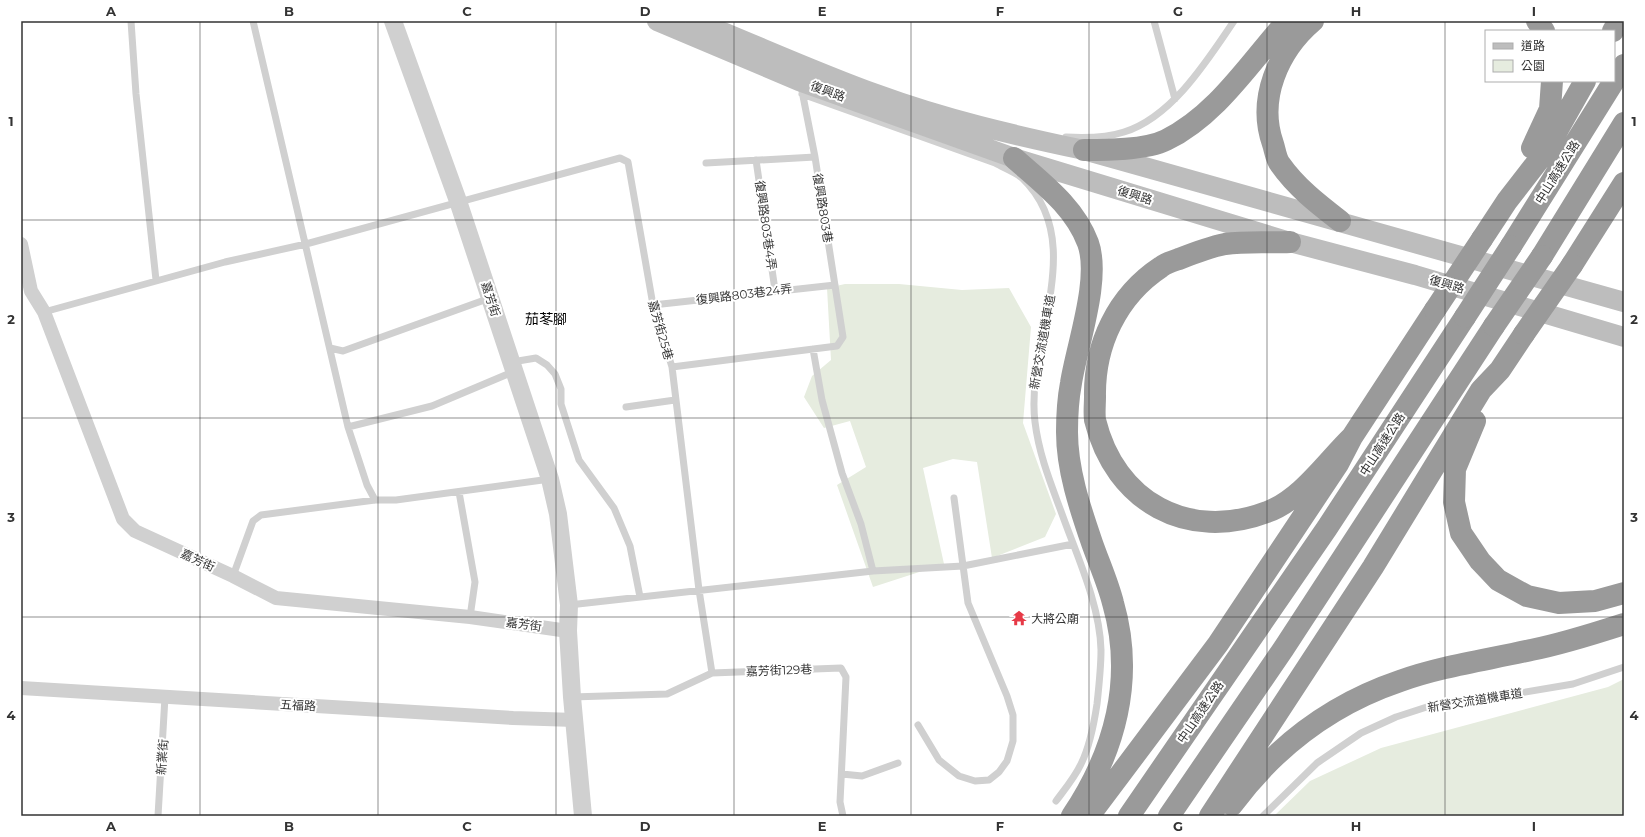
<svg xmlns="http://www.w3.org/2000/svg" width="1645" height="837" viewBox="0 0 1645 837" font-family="Montserrat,'Noto Sans TC',sans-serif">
<rect width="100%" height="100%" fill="#fff"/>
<path fill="#e6ecdf" d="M 845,284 L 899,284 L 962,290 L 1009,288 L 1031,327 L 1023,423 L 1056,514 L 1045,537 L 992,558 L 977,462 L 953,459 L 923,468 L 944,564 L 873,587 L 837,485 L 866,467 L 850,421 L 824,428 L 804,397 L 812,376 L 831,360 L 827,288 Z
M 1624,679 L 1624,816 L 1274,816 L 1310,781 L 1381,748 L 1608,687 Z"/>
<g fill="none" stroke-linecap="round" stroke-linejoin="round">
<path stroke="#d0d0d0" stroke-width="7" d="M 131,21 L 136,94 L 156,280
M 253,21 L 348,427 L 367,485 L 375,500
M 1154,21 L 1175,99
M 802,94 L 995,163 C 1004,168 1015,172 1022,178 C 1090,243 1025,343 1035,422 C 1039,455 1051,484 1062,514 C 1077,556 1100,605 1101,650 C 1101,668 1099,686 1097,704 C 1094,724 1090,746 1081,764 C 1075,777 1065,789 1056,801
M 1066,137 C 1085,138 1106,138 1124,132 C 1172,117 1207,61 1234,21
M 756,160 L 775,290
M 706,163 L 815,157
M 653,305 L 835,285
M 44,312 L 225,262 L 306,244 L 620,158 L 628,162 L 653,305 L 672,367 L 699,590 L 712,673
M 330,348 L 343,351 L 490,298
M 813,349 L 822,400 L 842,473 L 861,524 L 873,571
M 512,362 L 536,358 L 547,365 L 555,374 L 561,389 L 561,404 L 579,460 L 614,508 L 630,546 L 640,597
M 672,367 L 837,346 L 843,337 L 815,157 L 802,91
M 626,407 L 675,400
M 348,427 L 432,406 L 515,371
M 459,492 L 475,582 L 470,617
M 233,576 L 253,521 L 261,515 L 375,500 L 396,500 L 550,479
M 569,605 L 873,571 L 963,566 L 1073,544
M 572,697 L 667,694 L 712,673 L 841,668 L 846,677 L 840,802 L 843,816
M 918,725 L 939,760 L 959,776 L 975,781 L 989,780 L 999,772 L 1007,761 L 1013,741 L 1013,715 L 1007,696 L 968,603 L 954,498
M 842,774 L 862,776 L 898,763
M 158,816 L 165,697
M 1263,816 L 1317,763 L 1361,733 L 1396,717 L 1436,704 L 1502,696 L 1573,684 L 1624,667"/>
<path stroke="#d0d0d0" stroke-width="14" d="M 21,244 L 31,291 L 44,312 L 123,519 L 135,531 L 233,576 L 276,598 L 470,617 L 568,631
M 21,688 L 513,718 L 575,720"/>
<path stroke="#d0d0d0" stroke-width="18" d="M 393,21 L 458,201 L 550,479 L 558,514 L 569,605 L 568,631 L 572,697 L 583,816"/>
<path stroke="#bdbdbd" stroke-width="20" d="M 657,21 L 799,81 L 1014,158 L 1290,242 L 1415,275 L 1624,337
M 696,21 C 756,45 815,72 876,94 C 944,119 1013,135 1084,150 L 1624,302"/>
<path stroke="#9a9a9a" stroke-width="22" d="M 1313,21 C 1278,51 1257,99 1273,144 C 1275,150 1276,159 1280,164 C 1296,187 1318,204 1340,221
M 1537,21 L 1544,31
M 1613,31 L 1619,21
M 1532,148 L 1550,109 L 1552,81
M 1084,150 C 1106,150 1146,150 1166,140 C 1217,115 1250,62 1287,21
M 1014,158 C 1042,183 1074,206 1088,243 C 1101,279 1077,345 1071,383 C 1068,399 1067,416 1067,432 C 1067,470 1080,508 1092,543 C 1099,563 1108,583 1113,603 C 1135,679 1115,752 1072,816
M 1482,239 L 1507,201 L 1545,152 L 1585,81
M 1290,242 C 1269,243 1246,241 1225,244 C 1210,247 1194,253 1179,259 C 1173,261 1166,263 1161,267 C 1117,296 1094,345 1095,397 C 1095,404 1094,413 1095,420 C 1115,502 1188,542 1267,512 C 1301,500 1327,461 1352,437
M 1511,246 L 1624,65
M 1542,256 L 1624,123
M 1572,265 L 1624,183
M 1475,421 L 1455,469 L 1454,502 L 1461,533 L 1480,561 L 1498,580 L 1527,596 L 1559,603 L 1595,601 L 1624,593
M 1232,805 C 1275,747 1332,704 1400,681 C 1442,666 1487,660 1531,650 C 1562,644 1593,634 1624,624
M 1089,816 L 1218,644 L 1338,464 L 1352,437 L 1435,310
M 1129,816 L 1327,528 L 1465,317
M 1169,816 L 1284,648 L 1494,326
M 1210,816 L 1373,567 L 1481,390 L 1500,370 L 1524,334"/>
<path stroke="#9a9a9a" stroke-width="22" d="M 1435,310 L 1482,239
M 1465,317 L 1511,246
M 1494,326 L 1542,256
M 1524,334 L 1572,265"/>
</g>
<path fill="none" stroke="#333" stroke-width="1" stroke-opacity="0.55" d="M 200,21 L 200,816M 378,21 L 378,816M 556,21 L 556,816M 734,21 L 734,816M 911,21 L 911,816M 1089,21 L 1089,816M 1267,21 L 1267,816M 1445,21 L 1445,816M 21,220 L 1624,220M 21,418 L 1624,418M 21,617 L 1624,617"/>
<defs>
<g id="temple-bare" transform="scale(1.2)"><path d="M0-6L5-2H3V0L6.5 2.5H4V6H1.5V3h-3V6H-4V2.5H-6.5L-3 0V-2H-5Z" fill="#e63946" stroke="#fff" stroke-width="2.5" paint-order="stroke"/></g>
</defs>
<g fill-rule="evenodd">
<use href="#temple-bare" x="1019" y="618"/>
</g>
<g text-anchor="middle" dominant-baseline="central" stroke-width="4" stroke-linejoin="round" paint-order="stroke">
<g font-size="12" fill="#333" stroke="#fff">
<text transform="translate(828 91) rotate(20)">復興路</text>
<text transform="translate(1557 172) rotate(-58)">中山高速公路</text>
<text transform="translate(1135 195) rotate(17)">復興路</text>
<text transform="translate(823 208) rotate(81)">復興路803巷</text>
<text transform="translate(766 225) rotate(82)">復興路803巷4弄</text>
<text transform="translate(1447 284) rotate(16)">復興路</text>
<text transform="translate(744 294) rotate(-7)">復興路803巷24弄</text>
<text transform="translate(491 299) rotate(72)">嘉芳街</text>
<text transform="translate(661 330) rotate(74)">嘉芳街25巷</text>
<text transform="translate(1042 342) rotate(-80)">新營交流道機車道</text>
<text transform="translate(1382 444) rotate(-57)">中山高速公路</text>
<text transform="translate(198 560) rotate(25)">嘉芳街</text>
<text transform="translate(524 624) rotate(8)">嘉芳街</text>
<text transform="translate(779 670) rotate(-2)">嘉芳街129巷</text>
<text transform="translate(1475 700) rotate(-9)">新營交流道機車道</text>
<text transform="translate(298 705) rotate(3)">五福路</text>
<text transform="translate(1200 712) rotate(-56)">中山高速公路</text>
<text transform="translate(162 757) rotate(-86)">新業街</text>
</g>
<g font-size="12" fill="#333" stroke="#fff" text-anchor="start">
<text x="1031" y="618">大將公廟</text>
</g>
<g font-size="14" fill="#000" stroke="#fff">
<text x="546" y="319">茄苳腳</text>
</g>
</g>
<rect width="1645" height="837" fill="none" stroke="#ffffff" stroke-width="44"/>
<rect x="1485" y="30" width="130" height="52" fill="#ffffff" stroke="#adadad"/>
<rect x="1493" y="43" width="20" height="6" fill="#bdbdbd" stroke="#adadad"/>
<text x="1521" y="50" font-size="12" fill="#333333">道路</text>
<rect x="1493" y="60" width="20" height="12" fill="#e6ecdf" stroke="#adadad"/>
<text x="1521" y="70" font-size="12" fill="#333333">公園</text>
<rect x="22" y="22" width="1601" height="793" fill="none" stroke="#333" stroke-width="1.5"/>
<g font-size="13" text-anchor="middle" font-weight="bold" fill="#333">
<text x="111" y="16">A</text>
<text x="289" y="16">B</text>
<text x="467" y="16">C</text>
<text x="645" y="16">D</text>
<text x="822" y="16">E</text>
<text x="1000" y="16">F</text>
<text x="1178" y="16">G</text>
<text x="1356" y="16">H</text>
<text x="1534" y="16">I</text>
<text x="11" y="126">1</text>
<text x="1634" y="126">1</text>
<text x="11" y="324">2</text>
<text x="1634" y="324">2</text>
<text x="11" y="522">3</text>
<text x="1634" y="522">3</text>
<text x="11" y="720">4</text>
<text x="1634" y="720">4</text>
<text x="111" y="831">A</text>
<text x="289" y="831">B</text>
<text x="467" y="831">C</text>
<text x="645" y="831">D</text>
<text x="822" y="831">E</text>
<text x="1000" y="831">F</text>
<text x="1178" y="831">G</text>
<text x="1356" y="831">H</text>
<text x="1534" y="831">I</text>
</g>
</svg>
